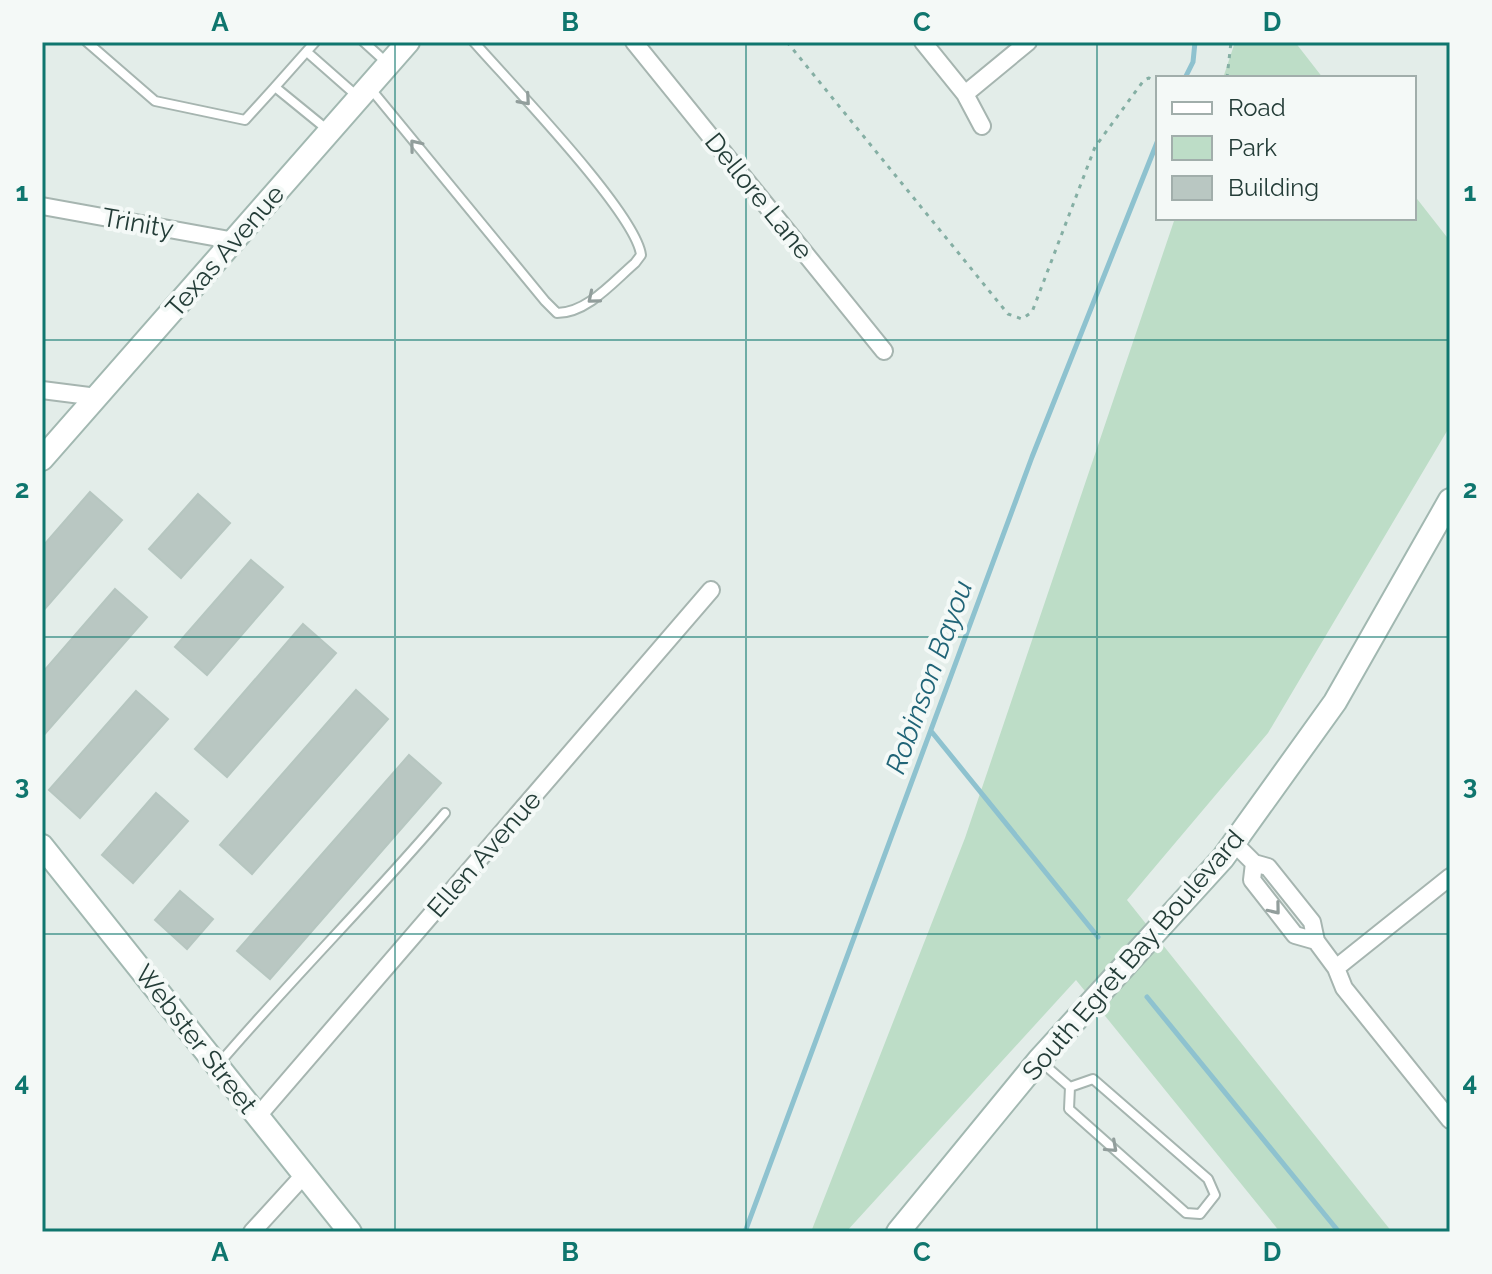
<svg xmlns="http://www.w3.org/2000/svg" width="1492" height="1274" viewBox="0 0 1492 1274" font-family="Raleway,sans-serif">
<rect width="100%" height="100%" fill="#e3ede9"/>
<path fill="#bdddc7" d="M 1235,42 L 1295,42 L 1323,78 L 1223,78 Z
M 1414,195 L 1450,241 L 1450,426 L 1268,733 L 1127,900 L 1392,1232 L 1280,1232 L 1076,980 L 846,1232 L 811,1232 L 965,838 L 1175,218 L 1414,218 Z"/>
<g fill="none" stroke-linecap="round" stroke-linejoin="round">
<path stroke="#8ec2cf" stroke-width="5" d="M 1185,78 L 1193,62 L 1195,42
M 931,731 L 1098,937
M 1147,997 L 1339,1232
M 745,1232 L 1032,457 L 1158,140"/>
</g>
<path fill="#b9c7c2" stroke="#b6c6c0" stroke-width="2" d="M 90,492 L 122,520 L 42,612 L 42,547 Z
M 198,494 L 230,523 L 181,578 L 149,549 Z
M 251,560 L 283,587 L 207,675 L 175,647 Z
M 115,589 L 147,617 L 42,737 L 42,673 Z
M 303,624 L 336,653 L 227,777 L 195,749 Z
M 356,690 L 388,719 L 252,874 L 220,845 Z
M 136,691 L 168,719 L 80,818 L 49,790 Z
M 409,755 L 441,783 L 270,979 L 237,951 Z
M 156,793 L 188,821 L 133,883 L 102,855 Z
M 180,891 L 213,919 L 187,949 L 155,920 Z"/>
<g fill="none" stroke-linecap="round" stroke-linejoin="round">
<g stroke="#a6b5b0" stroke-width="12">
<path id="lane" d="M 87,42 L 155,101 L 245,120 L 275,87 L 329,131
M 364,42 L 387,63
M 307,52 L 357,96
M 275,87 L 315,42
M 370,88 L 545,301 L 557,313 C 587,313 613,282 635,263 L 641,255 C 636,213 508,81 474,42
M 1040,1061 L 1070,1087 L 1069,1109 L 1186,1213 L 1200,1214 L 1215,1195 L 1208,1179 L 1093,1079 L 1070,1087
M 217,1066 C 291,979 372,899 445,813"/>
</g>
<g stroke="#a6b5b0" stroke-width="20">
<path id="street" d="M 634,42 L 884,351
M 923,42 L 965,94 L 982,126
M 965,94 L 1028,42
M 42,206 L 235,241
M 42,390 L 97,397
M 1234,843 L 1254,863 L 1268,867 L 1312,922 L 1316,941 L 1336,968 L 1344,988 L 1450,1120
M 1254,863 L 1252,880 L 1295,935 L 1316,941
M 1336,968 L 1450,877
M 257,1117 L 711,590
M 252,1232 L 304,1175"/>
</g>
<g stroke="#a2b8b1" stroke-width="26">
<path id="secondary" d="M 42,459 L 408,42
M 42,846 L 350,1232
M 898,1232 L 1039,1060 L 1223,858 L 1335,702 L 1450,500"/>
</g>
<path stroke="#85afa4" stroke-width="3" stroke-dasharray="4 6" stroke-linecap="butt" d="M 787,42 L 1008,314 L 1022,319 L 1032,312 L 1095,147 L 1144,80 L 1149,78 L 1158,82
M 1227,78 L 1231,42"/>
<use href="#lane" stroke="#fff" stroke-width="8"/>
<use href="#street" stroke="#fff" stroke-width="16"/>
<use href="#secondary" stroke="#fff" stroke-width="22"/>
</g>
<defs><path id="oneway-chevron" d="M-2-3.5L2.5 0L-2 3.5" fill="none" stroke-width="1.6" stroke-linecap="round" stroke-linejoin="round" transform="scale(2)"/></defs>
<g stroke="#929e9c">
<use href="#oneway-chevron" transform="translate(525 100) rotate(49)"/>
<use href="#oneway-chevron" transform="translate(415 145) rotate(-129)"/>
<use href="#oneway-chevron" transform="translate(593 298) rotate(140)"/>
<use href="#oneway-chevron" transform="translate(1275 909) rotate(51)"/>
<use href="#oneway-chevron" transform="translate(1112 1147) rotate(42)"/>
</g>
<path fill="none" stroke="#0f766e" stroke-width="2" stroke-opacity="0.55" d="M 395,42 L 395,1232M 746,42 L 746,1232M 1097,42 L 1097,1232M 42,340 L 1450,340M 42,637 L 1450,637M 42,934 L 1450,934"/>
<g text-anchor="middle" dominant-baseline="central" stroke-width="8" stroke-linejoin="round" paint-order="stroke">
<g font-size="26" fill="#243d38" stroke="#f4f9f7">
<text transform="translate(759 196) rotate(51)">Dellore Lane</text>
<text transform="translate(138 223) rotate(10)">Trinity</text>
<text transform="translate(225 251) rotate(-49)">Texas Avenue</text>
<text transform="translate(484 854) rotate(-49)">Ellen Avenue</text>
<text transform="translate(1133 955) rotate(-49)">South Egret Bay Boulevard</text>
<text transform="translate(196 1039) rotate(52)">Webster Street</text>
</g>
<g font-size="28" font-style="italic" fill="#206477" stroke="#f4f9f7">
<text transform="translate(929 677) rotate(-70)">Robinson Bayou</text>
</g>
</g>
<rect width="1492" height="1274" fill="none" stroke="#f4f9f7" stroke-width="88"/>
<rect x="1156" y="76" width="260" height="144" fill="#f4f9f7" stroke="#a1aeab" stroke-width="2"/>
<rect x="1172" y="102" width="40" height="12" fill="#ffffff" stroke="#a1aeab" stroke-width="2"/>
<text x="1228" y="116" font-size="24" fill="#243d38">Road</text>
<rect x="1172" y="136" width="40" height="24" fill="#bdddc7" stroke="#a1aeab" stroke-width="2"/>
<text x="1228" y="156" font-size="24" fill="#243d38">Park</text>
<rect x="1172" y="176" width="40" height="24" fill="#b9c7c2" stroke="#a1aeab" stroke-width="2"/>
<text x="1228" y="196" font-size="24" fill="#243d38">Building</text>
<rect x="44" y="44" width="1404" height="1186" fill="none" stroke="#0f766e" stroke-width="3"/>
<g font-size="26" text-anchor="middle" font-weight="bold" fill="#0f766e">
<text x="220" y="31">A</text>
<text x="570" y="31">B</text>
<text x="922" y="31">C</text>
<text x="1272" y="31">D</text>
<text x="22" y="201">1</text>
<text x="1470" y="201">1</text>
<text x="22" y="498">2</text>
<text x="1470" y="498">2</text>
<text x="22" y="794">3</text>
<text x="1470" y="794">3</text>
<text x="22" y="1091">4</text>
<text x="1470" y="1091">4</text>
<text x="220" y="1261">A</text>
<text x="570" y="1261">B</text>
<text x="922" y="1261">C</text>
<text x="1272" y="1261">D</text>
</g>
</svg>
